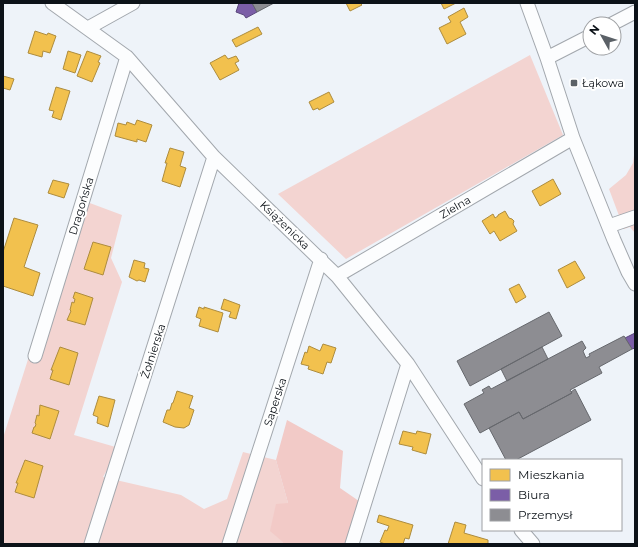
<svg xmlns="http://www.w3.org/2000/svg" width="638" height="547" viewBox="0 0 638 547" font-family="Montserrat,sans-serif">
<rect width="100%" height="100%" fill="#eef3f9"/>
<path fill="#f3d4d1" d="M 530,55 L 563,135 L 346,259 L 278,194 Z
M 635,148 L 635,233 L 630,227 L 624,229 L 609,189 L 626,175 L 633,163 Z
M 79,199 L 122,215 L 111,258 L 122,282 L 74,435 L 119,448 L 103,477 L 181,495 L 204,509 L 227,499 L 243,452 L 276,460 L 288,503 L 283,544 L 3,544 L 3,438 Z"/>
<path fill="#f2cac7" d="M 287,420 L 343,451 L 340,488 L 369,508 L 357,544 L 283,544 L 283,542 L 270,531 L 276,504 L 288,503 L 276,460 Z"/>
<path fill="#f2c14e" stroke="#ad8c3e" d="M 346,3 L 360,3 L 362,5 L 350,11 Z
M 441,3 L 456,3 L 444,9 Z
M 464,8 L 468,17 L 460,22 L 466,34 L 447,44 L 439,28 L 451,22 L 448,17 Z
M 258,27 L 262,34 L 236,47 L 232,40 Z
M 35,31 L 47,35 L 48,33 L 56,36 L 50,53 L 43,51 L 42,57 L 28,53 Z
M 68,51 L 81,55 L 75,73 L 63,69 Z
M 87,51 L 101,56 L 98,62 L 100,63 L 92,82 L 77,76 Z
M 225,55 L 228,59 L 236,56 L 239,61 L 235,63 L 239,70 L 220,80 L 210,63 Z
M 3,76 L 14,79 L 10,90 L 3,88 Z
M 56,87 L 70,91 L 61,120 L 52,117 L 54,111 L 49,110 Z
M 329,92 L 334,102 L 319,110 L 318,108 L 313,110 L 309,102 Z
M 137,120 L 152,125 L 146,142 L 137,139 L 137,142 L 115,136 L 118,123 L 126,125 L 127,122 L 135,125 Z
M 170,148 L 184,152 L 180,166 L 186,168 L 180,187 L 162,181 L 167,163 L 165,163 Z
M 553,179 L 561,194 L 540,206 L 532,191 Z
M 53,180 L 69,184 L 64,198 L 48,193 Z
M 505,211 L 509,218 L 512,219 L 514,221 L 513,224 L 517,231 L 500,241 L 494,231 L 490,234 L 482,221 L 493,214 L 495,218 L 498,216 L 498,215 Z
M 14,218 L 38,225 L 24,267 L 40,273 L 33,296 L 3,286 L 3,252 Z
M 93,242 L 111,247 L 103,275 L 84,269 Z
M 134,260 L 145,263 L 144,268 L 149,269 L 145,282 L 139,280 L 137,281 L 129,277 Z
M 575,261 L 585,278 L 567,288 L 558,270 Z
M 519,284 L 526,297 L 516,303 L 509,289 Z
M 75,292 L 93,298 L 85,325 L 67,320 L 71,311 L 70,310 L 72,302 L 74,303 L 75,299 L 73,298 Z
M 224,299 L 240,305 L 236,319 L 229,317 L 231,312 L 221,309 Z
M 199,307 L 204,309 L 204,307 L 223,313 L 218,332 L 199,326 L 201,319 L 196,317 Z
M 323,344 L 336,348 L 331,363 L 327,362 L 323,374 L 308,369 L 309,366 L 301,364 L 305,352 L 307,353 L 309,346 L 320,351 Z
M 60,347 L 78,353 L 69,385 L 50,379 L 53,370 L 51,370 Z
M 177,391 L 193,396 L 189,408 L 194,410 L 189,425 L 184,428 L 175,427 L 163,422 L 167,410 L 170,410 L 172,403 L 173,403 Z
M 99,396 L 115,400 L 108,427 L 97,423 L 98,417 L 93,415 Z
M 40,405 L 59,411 L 50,439 L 32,433 L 34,427 L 35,427 L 36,424 L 35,423 L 37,415 L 39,416 Z
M 403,431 L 416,434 L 417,431 L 431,434 L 426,454 L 412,450 L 413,447 L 399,444 Z
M 25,460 L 43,466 L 34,498 L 15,492 L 18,483 L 16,483 Z
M 379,515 L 413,525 L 409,539 L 405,538 L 403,544 L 385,544 L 380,542 L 385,530 L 387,531 L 389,526 L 377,522 Z
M 455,522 L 466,525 L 464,533 L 488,540 L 488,544 L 448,544 Z"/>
<path fill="#7b5ea7" stroke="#5a477c" d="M 239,3 L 252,3 L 257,12 L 246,18 L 244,15 L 236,12 Z
M 635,333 L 635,348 L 632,349 L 625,338 Z"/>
<path fill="#8d8d92" stroke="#66686d" d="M 252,3 L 274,3 L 257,12 Z
M 549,312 L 562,336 L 470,386 L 457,361 Z
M 624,336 L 632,349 L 599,367 L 602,373 L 570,390 L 572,393 L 523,419 L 519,412 L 480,433 L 464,404 L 484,393 L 482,390 L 489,386 L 491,389 L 582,341 L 586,348 L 583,351 L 586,358 L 590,356 L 589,354 Z
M 542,347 L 548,359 L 507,381 L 501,369 Z
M 575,389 L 591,420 L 516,460 L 506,460 L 489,428 L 519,412 L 523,419 L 572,393 L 571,392 Z"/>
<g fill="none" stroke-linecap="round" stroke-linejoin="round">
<g stroke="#a2a7ad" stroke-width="15">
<path id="minor" d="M 52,3 L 127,57 L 214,157 L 337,276 L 408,364 L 483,479
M 527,3 L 547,58 L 573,138 L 614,240 L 628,272 L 635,284
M 612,24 L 635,12
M 88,28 L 133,3
M 547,58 L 590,36
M 609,226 L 635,217
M 337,276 L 573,138
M 35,356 L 127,57
M 521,530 L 533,544
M 91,544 L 214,157
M 229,544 L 321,259
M 352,544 L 408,364"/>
</g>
<use href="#minor" stroke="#fcfdfe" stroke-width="13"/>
</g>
<rect fill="#5b6167" stroke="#fff" stroke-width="1.5" x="570" y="79" width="8" height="8" rx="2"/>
<g text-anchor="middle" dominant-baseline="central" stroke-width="4" stroke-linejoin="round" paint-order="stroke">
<g font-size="11" fill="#0c1218" stroke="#fff" text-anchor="start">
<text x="582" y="83">Łąkowa</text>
</g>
<g font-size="11" fill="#0c1218" stroke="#fff">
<text transform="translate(81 206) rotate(-73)">Dragońska</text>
<text transform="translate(455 207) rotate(-30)">Zielna</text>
<text transform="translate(285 225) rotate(44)">Książenicka</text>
<text transform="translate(153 351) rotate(-72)">Żołnierska</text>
<text transform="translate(275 402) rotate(-72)">Saperska</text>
</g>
</g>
<rect width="638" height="547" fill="none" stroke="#0c1218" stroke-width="8"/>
<rect x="482" y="459" width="140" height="72" fill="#ffffff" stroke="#9ea0a3"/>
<rect x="490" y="469" width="20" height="12" fill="#f2c14e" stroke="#9ea0a3"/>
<text x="518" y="479" font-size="12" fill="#0c1218">Mieszkania</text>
<rect x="490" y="489" width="20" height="12" fill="#7b5ea7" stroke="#9ea0a3"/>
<text x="518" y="499" font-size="12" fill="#0c1218">Biura</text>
<rect x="490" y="509" width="20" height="12" fill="#8d8d92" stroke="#9ea0a3"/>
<text x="518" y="519" font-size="12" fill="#0c1218">Przemysł</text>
<g transform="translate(602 36) rotate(309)"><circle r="19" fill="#ffffff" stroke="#9ea0a3"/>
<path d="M0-3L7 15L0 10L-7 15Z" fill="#5b6167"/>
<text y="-6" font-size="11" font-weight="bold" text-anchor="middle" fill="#0c1218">N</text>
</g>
</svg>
